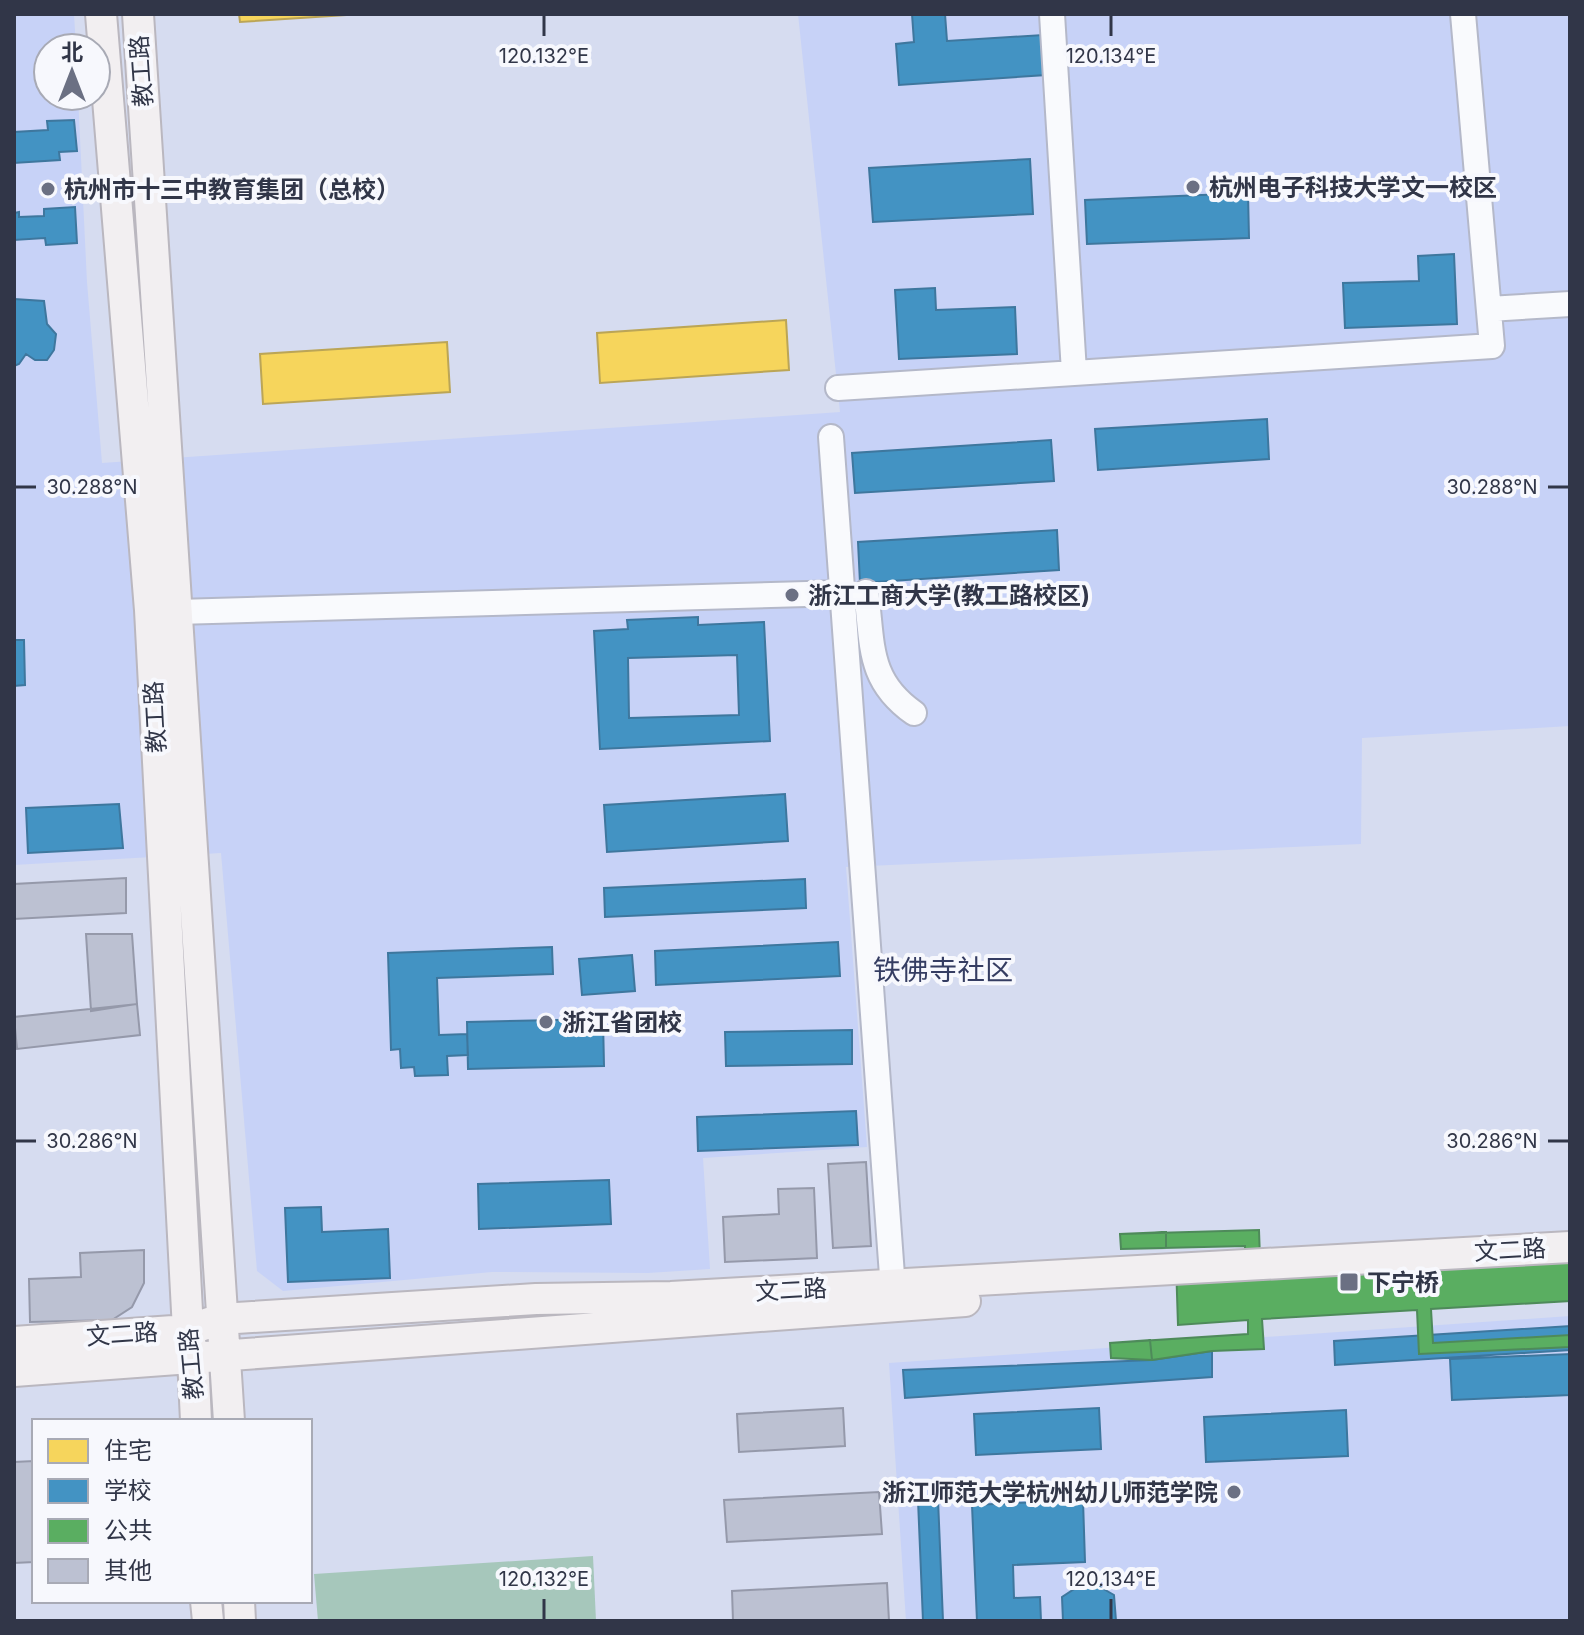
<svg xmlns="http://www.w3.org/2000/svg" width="1584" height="1635" viewBox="0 0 1584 1635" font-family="Inter,'Noto Sans SC',sans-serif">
<rect width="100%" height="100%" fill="#d6dcf0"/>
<path fill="#c7d2f7" d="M 14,14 L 74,14 L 76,48 L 48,48 L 48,96 L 78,96 L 87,282 L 102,463 L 840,412 L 798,14 L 1570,14 L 1570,726 L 1362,738 L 1361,844 L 846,867 L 867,1147 L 703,1158 L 710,1269 L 648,1273 L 492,1272 L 283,1291 L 257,1271 L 221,853 L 14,865 Z
M 1570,1316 L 1570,1621 L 906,1621 L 889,1363 Z"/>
<path fill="#a6c7bb" d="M 593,1556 L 596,1621 L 318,1621 L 314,1574 Z"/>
<path fill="#f6d55c" stroke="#bba556" stroke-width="2" d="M 239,14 L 362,14 L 240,22 Z
M 786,320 L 789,370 L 600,383 L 597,333 Z
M 447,342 L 450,392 L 263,404 L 260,354 Z"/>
<path fill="#4393c3" stroke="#3e779e" stroke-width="2" fill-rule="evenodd" d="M 912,14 L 945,14 L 947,41 L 1043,35 L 1046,75 L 899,85 L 896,44 L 914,42 Z
M 74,120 L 77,151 L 59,152 L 60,160 L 14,163 L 14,132 L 48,130 L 47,121 Z
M 1030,159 L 1033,214 L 873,222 L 869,168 Z
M 1248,193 L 1249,238 L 1087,244 L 1085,200 Z
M 75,207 L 77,243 L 46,245 L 45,238 L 14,240 L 14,213 L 19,212 L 19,217 L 44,216 L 44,209 Z
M 1454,254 L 1457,324 L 1345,328 L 1343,283 L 1419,281 L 1418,256 Z
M 935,288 L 936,310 L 1015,307 L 1017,354 L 899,359 L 895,290 Z
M 14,299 L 44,301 L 47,324 L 56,334 L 54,350 L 47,360 L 35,360 L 26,354 L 19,364 L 14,366 Z
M 1267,419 L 1269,459 L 1098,470 L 1095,429 Z
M 1051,440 L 1054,481 L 855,493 L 852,453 Z
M 1057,530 L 1059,570 L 860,583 L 858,542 Z
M 698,617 L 698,625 L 764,622 L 770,741 L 600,749 L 594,631 L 628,629 L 627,620 ZM 737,655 L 739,715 L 629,718 L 628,658 Z
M 14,640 L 24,640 L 25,685 L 14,686 Z
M 785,794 L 788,841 L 607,852 L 604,805 Z
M 119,804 L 123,848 L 28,853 L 26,808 Z
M 805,879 L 806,908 L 605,917 L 604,888 Z
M 838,942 L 840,976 L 656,985 L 655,951 Z
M 552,947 L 553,974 L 437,978 L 439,1035 L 467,1034 L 468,1055 L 447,1056 L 448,1075 L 415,1076 L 414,1067 L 401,1068 L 400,1049 L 391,1050 L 388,953 Z
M 632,955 L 635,991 L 582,995 L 579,959 Z
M 603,1019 L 604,1066 L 468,1069 L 467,1022 Z
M 852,1030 L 852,1064 L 726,1066 L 725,1032 Z
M 856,1111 L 858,1145 L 698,1151 L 697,1117 Z
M 609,1180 L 611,1224 L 479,1229 L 478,1184 Z
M 321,1207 L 322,1232 L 388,1229 L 390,1278 L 288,1282 L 285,1208 Z
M 1570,1326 L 1570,1350 L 1335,1365 L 1334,1341 Z
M 1212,1351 L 1212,1377 L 905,1398 L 903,1370 L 1152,1360 Z
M 1570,1354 L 1570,1395 L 1452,1400 L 1450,1359 Z
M 1099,1408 L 1101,1449 L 976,1455 L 974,1414 Z
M 1346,1410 L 1348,1456 L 1206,1462 L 1204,1417 Z
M 938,1499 L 943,1621 L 923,1621 L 918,1500 Z
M 1083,1500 L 1085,1562 L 1013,1565 L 1014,1598 L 1040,1597 L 1041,1621 L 977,1621 L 972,1505 Z
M 1088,1580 L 1114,1595 L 1116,1621 L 1063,1621 L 1062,1597 Z"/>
<path fill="#5aae61" stroke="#4e8a5a" stroke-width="2" d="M 1259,1230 L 1260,1259 L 1570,1242 L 1570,1301 L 1431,1309 L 1433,1343 L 1570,1335 L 1570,1347 L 1419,1354 L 1417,1310 L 1262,1319 L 1264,1349 L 1212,1351 L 1152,1360 L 1111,1358 L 1110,1343 L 1248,1334 L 1248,1320 L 1178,1325 L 1176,1263 L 1245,1260 L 1245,1246 L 1121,1249 L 1120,1234 Z
M 1166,1232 L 1166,1248 L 1121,1249 L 1120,1234 Z
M 1150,1340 L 1152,1360 L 1111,1358 L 1110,1343 Z"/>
<path fill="#bcc1d2" stroke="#9599aa" stroke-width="2" d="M 126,878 L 126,913 L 14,919 L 14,884 Z
M 86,934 L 132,934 L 137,1004 L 91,1011 Z
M 137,1004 L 140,1035 L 17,1049 L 14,1017 Z
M 866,1162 L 871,1246 L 833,1248 L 828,1164 Z
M 814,1188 L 817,1258 L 725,1262 L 723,1217 L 779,1214 L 778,1189 Z
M 144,1250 L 144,1283 L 132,1307 L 112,1320 L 30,1322 L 29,1279 L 81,1277 L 80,1253 Z
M 843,1408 L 845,1446 L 739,1452 L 737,1414 Z
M 34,1461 L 34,1562 L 14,1563 L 14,1462 Z
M 879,1492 L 882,1534 L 727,1542 L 724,1500 Z
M 887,1583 L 889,1621 L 733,1621 L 732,1591 Z"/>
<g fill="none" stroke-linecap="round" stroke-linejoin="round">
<g stroke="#b4b8c9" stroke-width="28">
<path id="minor" d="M 1052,14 L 1074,372
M 1489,309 L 1570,304
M 838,388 C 1056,373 1274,362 1492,346 L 1463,14
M 831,437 L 894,1303
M 866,592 C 873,644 867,680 914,713
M 177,612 L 843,593"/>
</g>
<g stroke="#bab7bf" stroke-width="34">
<path id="major" d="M 101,14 L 150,610 L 188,1330 L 193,1358 L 196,1421
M 138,14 L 229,1421
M 14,1342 L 188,1330 L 221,1319 L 536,1299 L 671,1297 L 1570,1247
M 14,1371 L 965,1301
M 206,1601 L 208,1621
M 239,1601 L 240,1621"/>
</g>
<use href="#minor" stroke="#f9fafd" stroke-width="24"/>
<use href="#major" stroke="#f2eff1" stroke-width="30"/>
</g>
<path fill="none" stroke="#313648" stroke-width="3" d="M 544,16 L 544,36M 1111,16 L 1111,36M 16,487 L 36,487M 1548,487 L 1568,487M 16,1141 L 36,1141M 1548,1141 L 1568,1141M 544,1599 L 544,1619M 1111,1599 L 1111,1619"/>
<g fill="#6b7083" stroke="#f7f8fd" stroke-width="3">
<circle cx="1193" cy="187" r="8"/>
<circle cx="48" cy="189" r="8"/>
<circle cx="792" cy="595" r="8"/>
<circle cx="546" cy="1022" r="8"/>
<rect x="1339" y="1272" width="20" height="20" rx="4"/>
<circle cx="1234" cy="1492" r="8"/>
</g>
<g text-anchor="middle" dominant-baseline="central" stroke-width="8" stroke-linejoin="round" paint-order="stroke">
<g font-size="24" fill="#313648" stroke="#f7f8fd">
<text transform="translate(141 71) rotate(-94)">教工路</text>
<text transform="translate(155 717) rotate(-93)">教工路</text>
<text transform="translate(1510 1250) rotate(-3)">文二路</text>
<text transform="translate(791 1290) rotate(-3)">文二路</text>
<text transform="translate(122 1334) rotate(-4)">文二路</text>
<text transform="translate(191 1364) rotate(-95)">教工路</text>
</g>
<g font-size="24" font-weight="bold" fill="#313648" stroke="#f7f8fd" text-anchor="start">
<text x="1209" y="187">杭州电子科技大学文一校区</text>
<text x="64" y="189">杭州市十三中教育集团（总校）</text>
<text x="808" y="595">浙江工商大学(教工路校区)</text>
<text x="562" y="1022">浙江省团校</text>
<text x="1367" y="1282">下宁桥</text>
<text x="1218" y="1492" text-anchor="end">浙江师范大学杭州幼儿师范学院</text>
</g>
<g font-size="28" fill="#353d62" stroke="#f7f8fd">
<text x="943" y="970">铁佛寺社区</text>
</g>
</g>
<g font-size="20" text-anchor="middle" fill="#313648" stroke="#f7f8fd" stroke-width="8" stroke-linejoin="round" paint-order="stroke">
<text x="544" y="63">120.132°E</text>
<text x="1111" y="63">120.134°E</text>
<text x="92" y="494">30.288°N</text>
<text x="1492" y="494">30.288°N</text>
<text x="92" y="1148">30.286°N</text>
<text x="1492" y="1148">30.286°N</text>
<text x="544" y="1586">120.132°E</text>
<text x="1111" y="1586">120.134°E</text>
</g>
<rect width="1584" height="1635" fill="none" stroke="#313648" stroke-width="32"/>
<rect x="32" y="1419" width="280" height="184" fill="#f7f8fd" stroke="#a8aab5" stroke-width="2"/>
<rect x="48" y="1439" width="40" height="24" fill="#f6d55c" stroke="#a8aab5" stroke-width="2"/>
<text x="104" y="1459" font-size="24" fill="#313648">住宅</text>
<rect x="48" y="1479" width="40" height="24" fill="#4393c3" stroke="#a8aab5" stroke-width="2"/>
<text x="104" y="1499" font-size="24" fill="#313648">学校</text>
<rect x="48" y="1519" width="40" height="24" fill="#5aae61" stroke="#a8aab5" stroke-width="2"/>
<text x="104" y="1539" font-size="24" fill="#313648">公共</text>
<rect x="48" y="1559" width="40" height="24" fill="#bcc1d2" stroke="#a8aab5" stroke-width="2"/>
<text x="104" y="1579" font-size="24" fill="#313648">其他</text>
<g transform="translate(72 72)"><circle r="38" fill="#f7f8fd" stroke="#a8aab5" stroke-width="2"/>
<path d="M0-6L14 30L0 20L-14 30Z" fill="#6b7083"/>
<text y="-12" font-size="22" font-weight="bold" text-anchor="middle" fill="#313648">北</text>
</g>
</svg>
